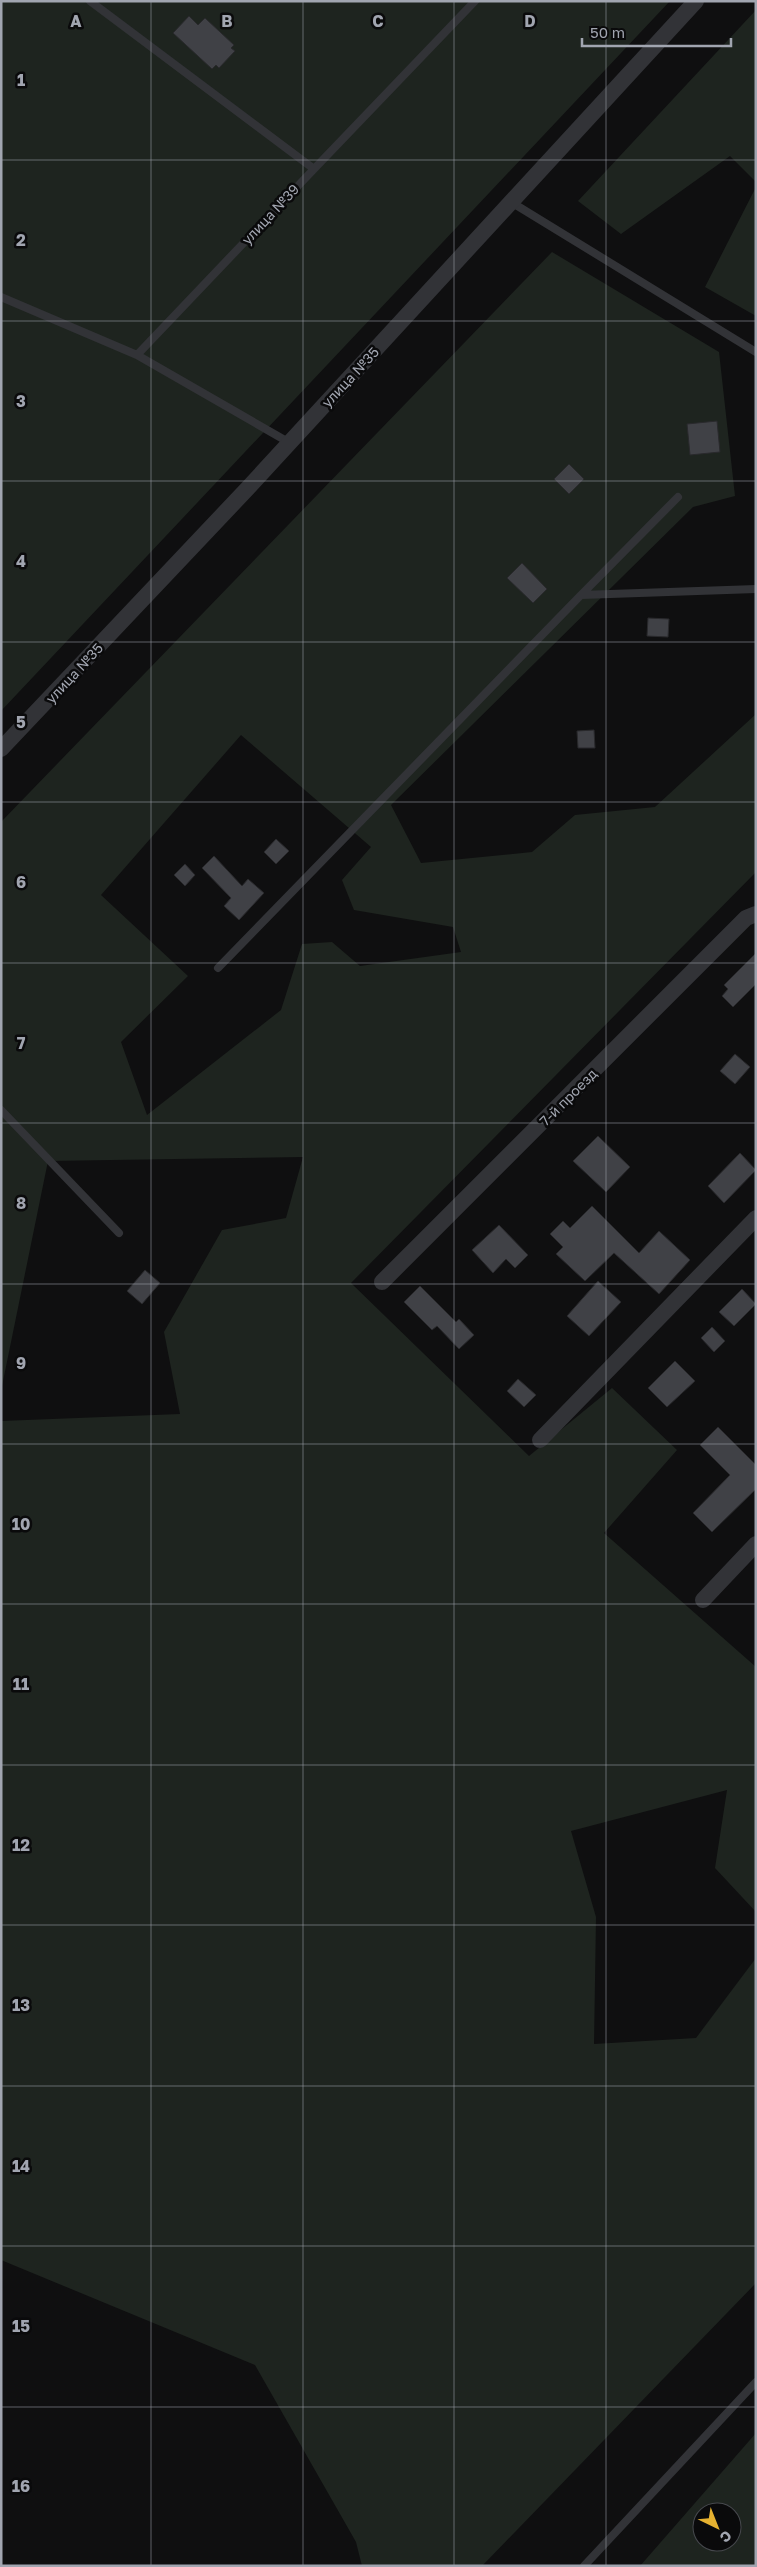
<svg xmlns="http://www.w3.org/2000/svg" width="757" height="2567" viewBox="0 0 757 2567" font-family="'Golos Text',sans-serif">
<rect width="100%" height="100%" fill="#0f0f10"/>
<path fill="#1e241f" fill-rule="evenodd" d="M 1,1 L 670,1 L 1,711 Z
M 756,10 L 756,182 L 730,156 L 621,234 L 578,201 Z
M 756,187 L 756,316 L 705,287 Z
M 552,252 L 719,352 L 735,496 L 693,507 L 391,805 L 421,863 L 532,852 L 575,815 L 655,807 L 756,714 L 756,872 L 351,1283 L 529,1456 L 612,1388 L 677,1450 L 604,1533 L 756,1667 L 756,1912 L 715,1868 L 727,1790 L 571,1831 L 596,1917 L 594,2044 L 696,2038 L 756,1958 L 756,2283 L 482,2566 L 362,2566 L 356,2542 L 255,2365 L 1,2260 L 1,1421 L 180,1414 L 164,1332 L 222,1230 L 286,1218 L 303,1157 L 48,1161 L 1,1391 L 1,822 ZM 241,735 L 371,847 L 342,880 L 354,910 L 453,927 L 461,952 L 360,966 L 332,942 L 302,944 L 281,1010 L 147,1115 L 121,1042 L 188,976 L 101,895 Z
M 756,2433 L 756,2566 L 640,2566 ZM 702,2512 L 732,2512 L 732,2542 L 702,2542 Z"/>
<path fill="#404146" stroke="#29292c" d="M 189,16 L 198,25 L 205,18 L 234,45 L 231,48 L 235,51 L 219,68 L 216,65 L 212,69 L 173,33 Z
M 717,421 L 720,452 L 690,455 L 687,424 Z
M 569,464 L 584,479 L 569,494 L 554,479 Z
M 522,563 L 547,589 L 533,603 L 507,578 Z
M 648,618 L 669,619 L 668,637 L 647,636 Z
M 594,730 L 595,748 L 578,748 L 577,731 Z
M 276,839 L 289,851 L 276,864 L 264,852 Z
M 214,856 L 242,886 L 248,879 L 264,893 L 239,920 L 224,906 L 231,898 L 202,868 Z
M 185,864 L 195,875 L 185,886 L 174,875 Z
M 756,953 L 756,984 L 733,1007 L 722,996 L 728,989 L 724,985 Z
M 735,1054 L 750,1067 L 735,1084 L 720,1071 Z
M 598,1136 L 630,1167 L 606,1192 L 573,1161 Z
M 740,1153 L 756,1170 L 724,1203 L 708,1186 Z
M 592,1206 L 639,1253 L 659,1231 L 690,1260 L 659,1294 L 614,1253 L 585,1281 L 556,1254 L 563,1247 L 550,1234 L 563,1221 L 570,1228 Z
M 499,1225 L 528,1255 L 515,1268 L 506,1259 L 493,1273 L 472,1250 Z
M 145,1270 L 160,1283 L 142,1304 L 127,1291 Z
M 598,1281 L 621,1302 L 589,1336 L 567,1316 Z
M 420,1286 L 456,1322 L 459,1319 L 474,1335 L 459,1349 L 437,1326 L 432,1330 L 404,1302 Z
M 742,1289 L 756,1304 L 734,1326 L 719,1312 Z
M 712,1327 L 725,1341 L 714,1352 L 701,1338 Z
M 675,1361 L 695,1381 L 667,1407 L 648,1388 Z
M 518,1379 L 536,1395 L 524,1407 L 507,1391 Z
M 718,1427 L 756,1465 L 756,1489 L 712,1532 L 693,1513 L 730,1475 L 700,1445 Z"/>
<g fill="none" stroke-linecap="round" stroke-linejoin="round">
<path stroke="#323337" stroke-width="8" d="M 314,169 L 475,1
M 511,202 L 756,352
M 1,297 L 137,355 L 314,169 L 90,1
M 137,355 L 290,443
M 678,497 L 581,595 L 756,589
M 218,968 L 581,595
M 1,1110 L 119,1233
M 584,2566 L 756,2382"/>
<path stroke="#323337" stroke-width="16" d="M 1,749 L 247,489 L 696,1
M 382,1282 L 746,918 L 756,914
M 540,1440 L 756,1218
M 703,1600 L 756,1544"/>
</g>
<path fill="none" stroke="#a1a5b0" stroke-width="1" stroke-opacity="0.55" d="M 151,1 L 151,2566M 303,1 L 303,2566M 454,1 L 454,2566M 606,1 L 606,2566M 1,160 L 756,160M 1,321 L 756,321M 1,481 L 756,481M 1,642 L 756,642M 1,802 L 756,802M 1,963 L 756,963M 1,1123 L 756,1123M 1,1284 L 756,1284M 1,1444 L 756,1444M 1,1604 L 756,1604M 1,1765 L 756,1765M 1,1925 L 756,1925M 1,2086 L 756,2086M 1,2246 L 756,2246M 1,2407 L 756,2407"/>
<g text-anchor="middle" dominant-baseline="central" stroke-width="5" stroke-linejoin="round" paint-order="stroke">
<g font-size="14" fill="#a1a5b0" stroke="#0a0a0b">
<text transform="translate(270 214) rotate(-47)">улица №39</text>
<text transform="translate(350 377) rotate(-47)">улица №35</text>
<text transform="translate(74 673) rotate(-47)">улица №35</text>
<text transform="translate(568 1097) rotate(-45)">7-й проезд</text>
</g>
</g>
<g font-size="16" text-anchor="middle" font-weight="bold" fill="#a1a5b0" stroke="#0a0a0b" stroke-width="5" stroke-linejoin="round" paint-order="stroke">
<text x="76" y="27">A</text>
<text x="227" y="27">B</text>
<text x="378" y="27">C</text>
<text x="530" y="27">D</text>
<text x="21" y="86">1</text>
<text x="21" y="246">2</text>
<text x="21" y="407">3</text>
<text x="21" y="567">4</text>
<text x="21" y="728">5</text>
<text x="21" y="888">6</text>
<text x="21" y="1049">7</text>
<text x="21" y="1209">8</text>
<text x="21" y="1369">9</text>
<text x="21" y="1530">10</text>
<text x="21" y="1690">11</text>
<text x="21" y="1851">12</text>
<text x="21" y="2011">13</text>
<text x="21" y="2172">14</text>
<text x="21" y="2332">15</text>
<text x="21" y="2492">16</text>
</g>
<rect width="757" height="2567" fill="none" stroke="#a1a5b0" stroke-width="5"/>
<g transform="translate(717 2527) rotate(137)"><circle r="24" fill="#0a0a0b" stroke="#46484d"/>
<path d="M0-4L9 19L0 12L-9 19Z" fill="#e6b231"/>
<text y="-8" font-size="14" font-weight="bold" text-anchor="middle" fill="#a1a5b0">С</text>
</g>
<path d="M582 38v8h149v-8" fill="none" stroke="#a1a5b0" stroke-width="2.5"/>
<text x="590" y="38" font-size="15" fill="#a1a5b0" stroke="#0a0a0b" stroke-width="4" paint-order="stroke">50 m</text>
</svg>
